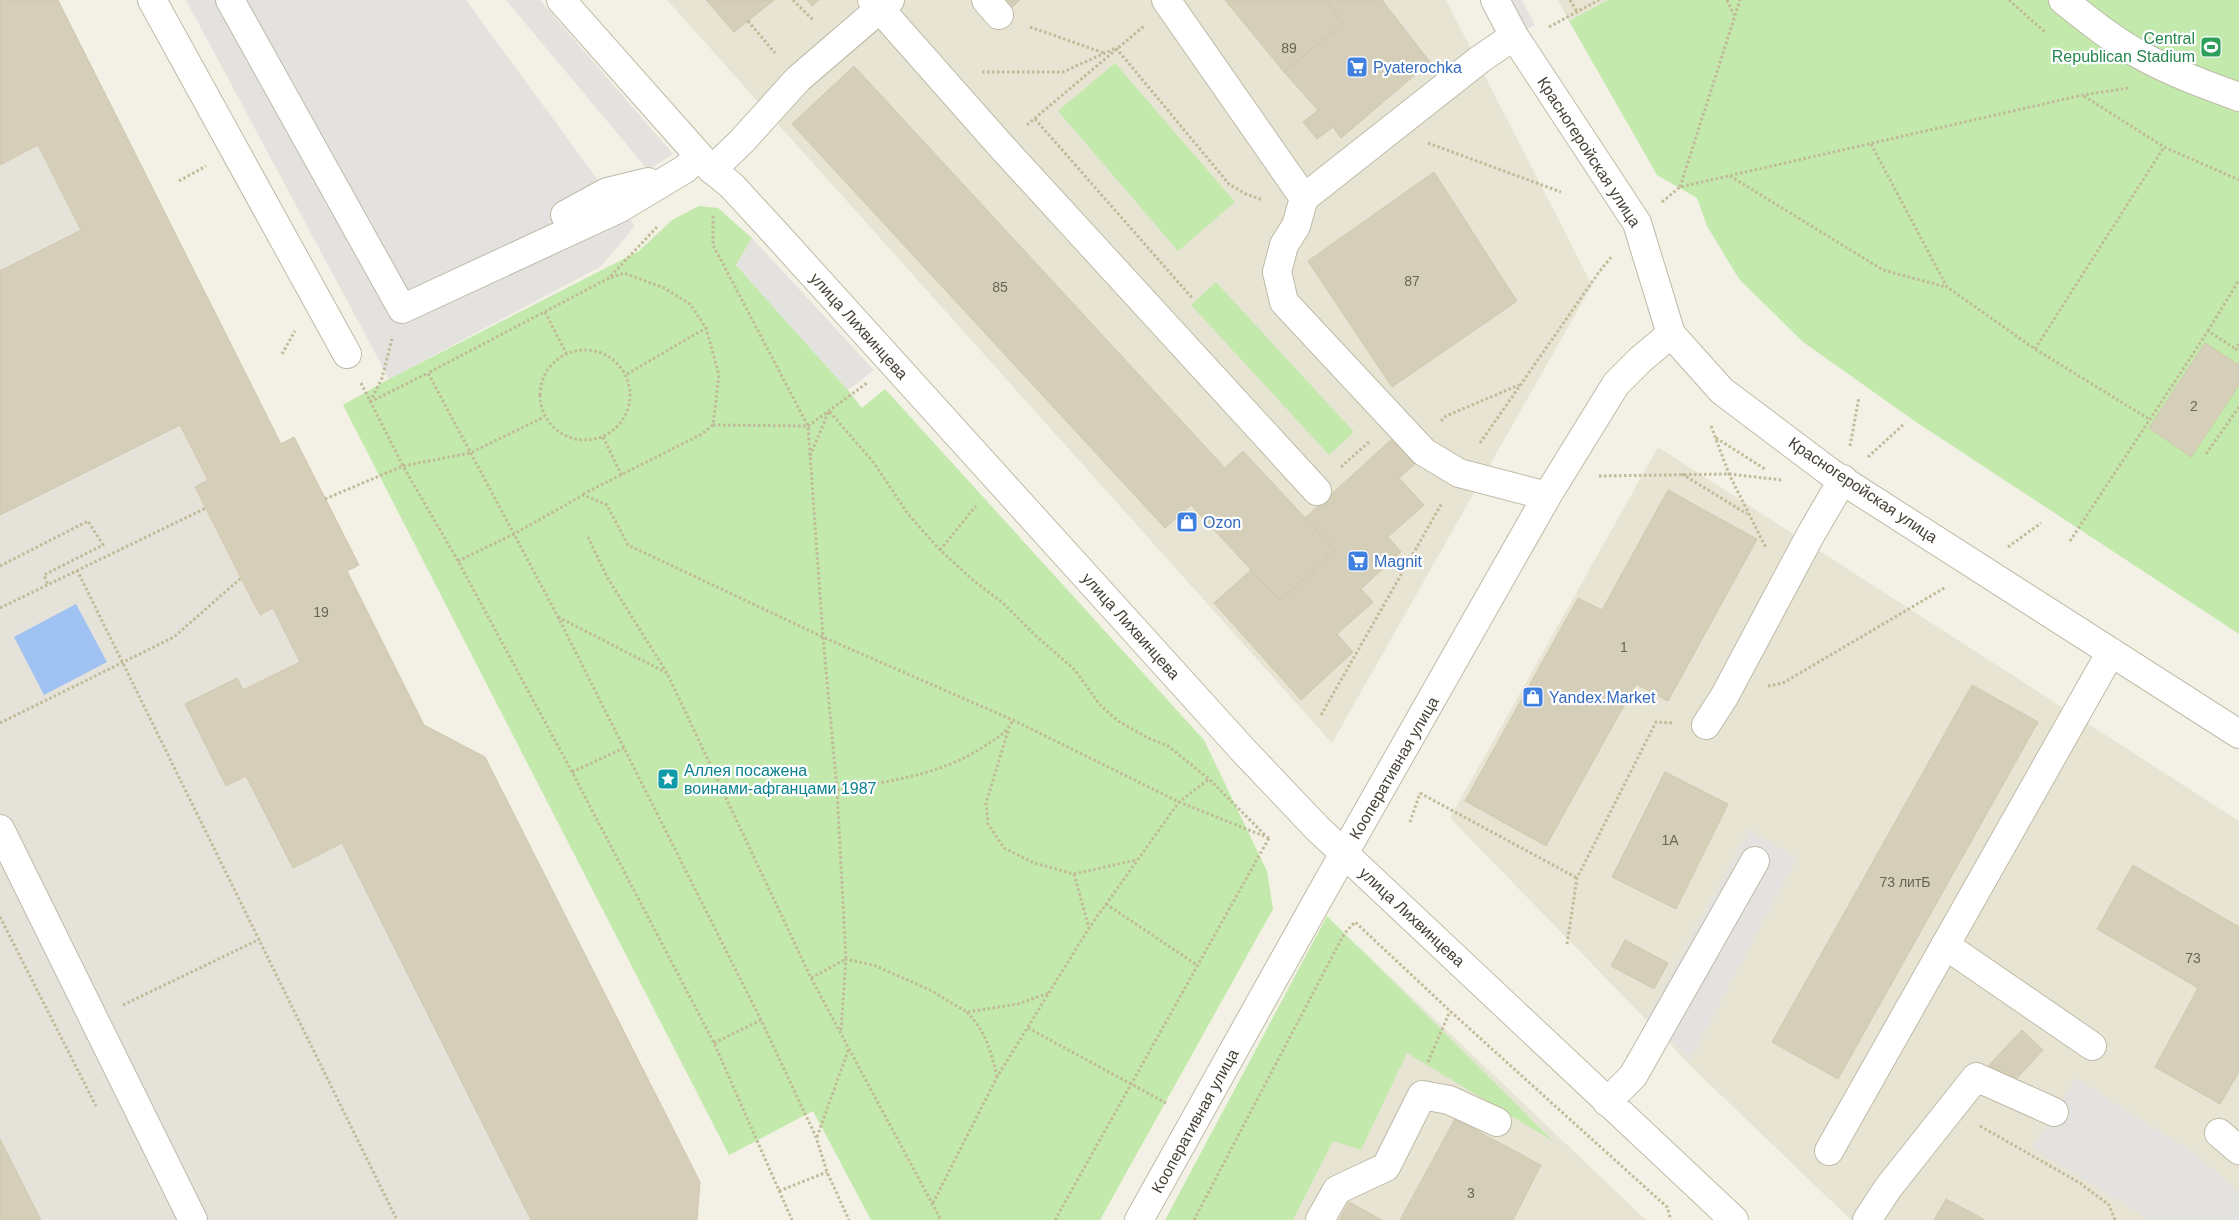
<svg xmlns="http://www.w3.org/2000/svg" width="2239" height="1220" viewBox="0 0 2239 1220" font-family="Helvetica,sans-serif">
<rect width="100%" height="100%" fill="#f3f1e5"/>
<path fill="#e7e4d3" d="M 667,0 L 1446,0 L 1592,285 L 1332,743 Z
M 1558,0 L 1608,0 L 1569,21 Z
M 1658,447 L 2239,821 L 2239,1220 L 1851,1220 L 1700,1075 L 1450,818 Z
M 1358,946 L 1646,1220 L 1207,1220 Z"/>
<path fill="#e5e2da" d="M 0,0 L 58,0 L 281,443 L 294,437 L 359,565 L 347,571 L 424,725 L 485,757 L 700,1182 L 697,1220 L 0,1220 Z"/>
<path fill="#c3e9ad" d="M 1608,0 L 2239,0 L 2239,634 L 1916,422 L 1803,342 L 1739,279 L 1707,226 L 1697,198 L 1657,175 L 1569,21 Z
M 1115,63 L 1235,202 L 1178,251 L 1058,111 Z
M 699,206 L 718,208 L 752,238 L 736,265 L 848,390 L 862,408 L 885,389 L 1204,740 L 1267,871 L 1273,909 L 1100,1220 L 871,1220 L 813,1111 L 729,1155 L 343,405 L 389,379 L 639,251 L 672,220 Z
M 1216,282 L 1354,432 L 1329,455 L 1191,305 Z
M 1327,916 L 1553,1141 L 1407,1053 L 1361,1150 L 1333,1141 L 1293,1220 L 1165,1220 Z"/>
<path fill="#e4e2de" d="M 186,0 L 466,0 L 603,187 L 635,226 L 600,267 L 389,379 Z
M 506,0 L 540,0 L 673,154 L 648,170 Z
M 1506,0 L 1522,0 L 1535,25 L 1522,32 Z
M 752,238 L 874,370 L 848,390 L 736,265 Z
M 1749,829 L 1797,858 L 1690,1060 L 1647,1018 Z
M 2076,1078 L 2199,1156 L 2239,1192 L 2239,1220 L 2146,1220 L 2137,1212 L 2031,1148 Z"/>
<path fill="#9fc2f2" d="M 76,604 L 107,662 L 44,695 L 14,637 Z"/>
<path fill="#d5cfba" stroke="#d0c8ad" d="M 0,0 L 58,0 L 281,444 L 294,437 L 359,565 L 347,571 L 424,725 L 485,757 L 700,1182 L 697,1220 L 531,1220 L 342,843 L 293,868 L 246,776 L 226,786 L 185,704 L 237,678 L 243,690 L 300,662 L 273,608 L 260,615 L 241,578 L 195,487 L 208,480 L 180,425 L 0,515 L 0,271 L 81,230 L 38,145 L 0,165 Z
M 706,0 L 774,0 L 734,32 Z
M 807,0 L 819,0 L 812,6 Z
M 996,0 L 1020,0 L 1007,12 Z
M 1225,0 L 1325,0 L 1343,23 L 1284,72 Z
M 1325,0 L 1382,0 L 1430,62 L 1341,138 L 1333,127 L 1317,139 L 1303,122 L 1318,110 L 1284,72 L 1343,23 Z
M 854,66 L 1225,468 L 1243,451 L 1335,550 L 1280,601 L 1191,505 L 1165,528 L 792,124 Z
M 1434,172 L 1517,301 L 1392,387 L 1308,261 Z
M 2205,343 L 2239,365 L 2239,385 L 2191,457 L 2149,428 Z
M 1392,439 L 1415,464 L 1399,478 L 1424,505 L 1388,537 L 1401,552 L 1361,589 L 1373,602 L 1337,634 L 1353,652 L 1301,700 L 1214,603 L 1251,570 L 1280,601 L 1335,550 L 1305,518 Z
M 1668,490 L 1757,539 L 1668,701 L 1636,684 L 1546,846 L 1465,801 L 1578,598 L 1602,610 Z
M 1972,685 L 2038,722 L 1838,1079 L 1772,1042 Z
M 1665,772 L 1728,804 L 1676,909 L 1612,877 Z
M 2133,865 L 2239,927 L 2239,1072 L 2220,1104 L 2155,1067 L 2198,988 L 2097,929 Z
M 1625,940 L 1668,963 L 1654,989 L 1611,966 Z
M 2022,1030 L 2043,1050 L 2010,1086 L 1988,1066 Z
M 1455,1119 L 1541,1165 L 1513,1220 L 1400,1220 Z
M 0,1139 L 41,1220 L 0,1220 Z
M 1946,1199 L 1985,1220 L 1934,1220 Z
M 1349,1202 L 1382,1220 L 1339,1220 Z"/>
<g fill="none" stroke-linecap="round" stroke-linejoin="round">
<g stroke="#bfbba8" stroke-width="30">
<path id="minor" d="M 152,0 L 347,354
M 230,0 L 402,309 L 620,208 L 685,169 L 699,156
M 561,0 L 709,167 L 732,186 L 777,235 L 1243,750 L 1317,828 L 1734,1220
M 872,0 L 1001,146 L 1317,491
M 986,0 L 999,15
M 1166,0 L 1304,198 L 1479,60 L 1514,36
M 1495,0 L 1514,36 L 1637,223 L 1671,334 L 1722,391 L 1831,473 L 2239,734
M 2063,0 C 2088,20 2114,41 2142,56 C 2173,73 2206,85 2239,97
M 712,170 L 742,141 L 798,79 L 890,0
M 1304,198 L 1296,226 L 1284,245 L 1277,272 L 1284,302 L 1424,452 L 1459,473 L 1547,496
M 565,215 L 607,192 L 648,182
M 1706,725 L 1724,697 L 1811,534 L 1843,479
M 0,829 L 193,1220
M 1945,945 L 2092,1046
M 1607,1102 L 1633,1076 L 1755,861
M 2219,1133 L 2239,1150
M 1829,1151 L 2111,652
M 1139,1220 L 1321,894 L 1547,496 L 1616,384 L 1641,359 L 1671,334
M 1320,1220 L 1337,1190 L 1386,1167 L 1422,1095 L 1449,1100 L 1497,1122
M 1867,1220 L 1888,1188 L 1976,1077 L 2054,1112"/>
</g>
<path stroke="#c1ba98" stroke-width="3" stroke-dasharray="2.5 2.5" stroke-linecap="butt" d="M 793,0 L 814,21
M 1570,0 L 1577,12
M 1727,0 L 1734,15
M 2009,0 L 2046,33
M 748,21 L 775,53
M 1030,27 L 1104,53
M 1549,27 L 1599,0
M 1116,48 L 1229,184 L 1246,194 L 1263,200
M 982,72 L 1063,72 L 1116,48
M 2084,96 L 2164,147 L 2239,180
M 1035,119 L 1193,299
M 1027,125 L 1144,26
M 1428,143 L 1561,192
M 1871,144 L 1947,287 L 2035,349 L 2149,419
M 1730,176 L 1883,270 L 1946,287
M 179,181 L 206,166
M 1680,187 L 1740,0
M 1662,202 L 1680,187 L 2083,95 L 2129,88
M 713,216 L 713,245 L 808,426 L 823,637 L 837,790 L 846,959 L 811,978
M 657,227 L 609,278 L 428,373 L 514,534 L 583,495 L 607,505 L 628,545 L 823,637 L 1013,720 L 1179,802 L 1269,838
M 545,312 L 566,353
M 2208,331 L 2239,280
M 2239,344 L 2236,349 L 2239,351
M 2035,349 L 2164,147
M540 395a45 45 0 1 1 90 0a45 45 0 1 1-90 0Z
M 282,354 L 295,331
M 627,374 L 706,328
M 361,383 L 403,466 L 458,561 L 572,772 L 714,1043 L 792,1220
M 370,402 L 382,378 L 392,339
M 370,402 L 428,373
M 1441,421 L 1446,416 L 1519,385
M 713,425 L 808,426 L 867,383
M 1711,426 L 1729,474 L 1766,548
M 603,437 L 622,476
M 1716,438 L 1765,469
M 1480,443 L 1599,272 L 1612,256
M 1850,446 L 1859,397
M 2206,454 L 2239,407
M 810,456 L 829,411 L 874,463 L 908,514 L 940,550 L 974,581 L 1003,603 L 1035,635 L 1075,670 L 1100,705 L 1118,721 L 1148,738 L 1168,746 L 1209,779 L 1266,836
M 1868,457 L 1904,424
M 1341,467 L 1370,441
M 1682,474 L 1747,514
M 1599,476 L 1729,474 L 1782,480
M 583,494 L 702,434 L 713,425 L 719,375 L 706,328 L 690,304 L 664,288 L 624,273 L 610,278
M 325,499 L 403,466 L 470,453 L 544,417
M 588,537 L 607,577 L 667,673
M 2070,541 L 2208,331 L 2236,349
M 2008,547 L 2041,523
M 940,550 L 976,506
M 458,561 L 514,534 L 558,617 L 761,1020 L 816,1137 L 827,1172 L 849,1220
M 0,566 L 88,521 L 103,545 L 44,575 L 48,585
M 77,570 L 397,1220
M 0,608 L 206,508
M 558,617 L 667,673 L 811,978 L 941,1220
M 1768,686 L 1783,683 L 1946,587
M 1321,715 L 1442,503
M 0,723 L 174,637 L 241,578
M 1008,731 L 986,803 L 988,824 L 1004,848 L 1034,863 L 1074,874 L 1136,860
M 572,772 L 624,748
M 837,790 C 890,781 944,775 989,743 C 1000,736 1007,732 1013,720
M 1420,793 L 1577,878
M 1410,822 L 1420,793
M 1074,874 L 1089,928
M 1106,904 L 1197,965
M 0,917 L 96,1106
M 1567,944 L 1577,878 L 1656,722 L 1673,723
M 123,1005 L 260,939
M 967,1012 C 987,1034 990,1049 997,1076
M 1028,1028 L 1166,1103
M 841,1030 L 846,959 L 876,966 L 930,990 L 967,1012 L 1018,1004 L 1049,993
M 714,1043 L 761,1020
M 1428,1062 L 1450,1011
M 1980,1126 L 2080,1183 L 2109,1205 L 2115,1220
M 817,1137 L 849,1048
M 779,1191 L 827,1172
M 933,1203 L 997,1077 L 1089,928 L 1179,802 L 1209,779
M 1055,1220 L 1269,838
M 1194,1220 L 1344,934 L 1355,922 L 1450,1011 L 1667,1207 L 1671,1220"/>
<use href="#minor" stroke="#fff" stroke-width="28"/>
</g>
<defs>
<g id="stadium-square" transform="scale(1.125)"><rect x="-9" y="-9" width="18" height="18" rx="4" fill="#2e9e5b" stroke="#fff"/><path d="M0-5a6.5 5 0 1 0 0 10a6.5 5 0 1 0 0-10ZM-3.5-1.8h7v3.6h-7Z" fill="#fff"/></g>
<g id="supermarket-square" transform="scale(1.125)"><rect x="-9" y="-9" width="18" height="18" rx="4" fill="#3f7fe0" stroke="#fff"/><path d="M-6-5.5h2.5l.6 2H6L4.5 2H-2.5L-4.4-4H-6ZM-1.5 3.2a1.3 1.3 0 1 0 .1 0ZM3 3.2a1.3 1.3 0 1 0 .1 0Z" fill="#fff"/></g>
<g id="shop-square" transform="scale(1.125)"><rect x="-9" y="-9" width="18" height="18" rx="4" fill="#3f7fe0" stroke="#fff"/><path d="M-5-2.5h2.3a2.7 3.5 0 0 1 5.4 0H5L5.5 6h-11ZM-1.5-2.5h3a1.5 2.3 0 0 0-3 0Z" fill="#fff"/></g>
<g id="sight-square" transform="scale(1.125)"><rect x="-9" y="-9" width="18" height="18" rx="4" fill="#0f9aa8" stroke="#fff"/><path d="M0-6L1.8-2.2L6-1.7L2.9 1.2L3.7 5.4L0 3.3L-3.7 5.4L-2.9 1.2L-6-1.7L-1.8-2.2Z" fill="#fff"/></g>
</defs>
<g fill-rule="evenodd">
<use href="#stadium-square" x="2211" y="47"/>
<use href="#supermarket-square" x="1357" y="67"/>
<use href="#shop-square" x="1187" y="522"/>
<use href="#supermarket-square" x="1358" y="561"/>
<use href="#shop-square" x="1533" y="697"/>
<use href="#sight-square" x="668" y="779"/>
</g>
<g text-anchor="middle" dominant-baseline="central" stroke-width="4.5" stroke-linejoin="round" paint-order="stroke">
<g font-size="14" fill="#6a6556">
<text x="1289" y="48">89</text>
<text x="1412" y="281">87</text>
<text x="1000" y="287">85</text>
<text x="2194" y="406">2</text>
<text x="321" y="612">19</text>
<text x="1624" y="647">1</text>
<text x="1670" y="840">1А</text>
<text x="1905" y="882">73 литБ</text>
<text x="2193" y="958">73</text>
<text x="1471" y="1193">3</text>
</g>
<g font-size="16" fill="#27864d" stroke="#fff" text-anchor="end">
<text x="2195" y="38">Central<tspan x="2195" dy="18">Republican Stadium</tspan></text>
</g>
<g font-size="16" fill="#366cbe" stroke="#fff" text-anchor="start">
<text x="1373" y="67">Pyaterochka</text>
<text x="1203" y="522">Ozon</text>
<text x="1374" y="561">Magnit</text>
<text x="1549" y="697">Yandex.Market</text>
</g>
<g font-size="16" fill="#464235" stroke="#fff">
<text transform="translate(1589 152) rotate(57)">Красногеройская улица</text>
<text transform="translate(859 326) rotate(48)">улица Лихвинцева</text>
<text transform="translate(1863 490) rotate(34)">Красногеройская улица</text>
<text transform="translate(1131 626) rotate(48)">улица Лихвинцева</text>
<text transform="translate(1394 768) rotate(-60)">Кооперативная улица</text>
<text transform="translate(1412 917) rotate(43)">улица Лихвинцева</text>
<text transform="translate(1195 1121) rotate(-61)">Кооперативная улица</text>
</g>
<g font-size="16" fill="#0d838f" stroke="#fff" text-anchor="start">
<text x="684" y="770">Аллея посажена<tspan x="684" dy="18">воинами-афганцами 1987</tspan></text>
</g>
</g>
</svg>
